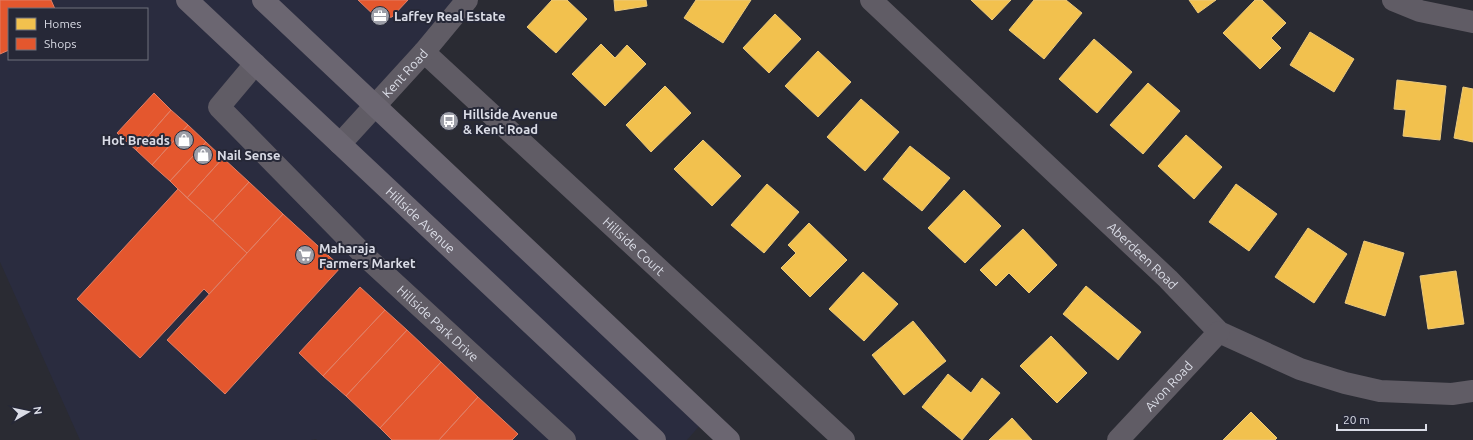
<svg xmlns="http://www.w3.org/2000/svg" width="1473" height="440" viewBox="0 0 1473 440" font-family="Ubuntu,sans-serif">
<rect width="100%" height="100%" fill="#2a2b33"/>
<path fill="#2a2c3f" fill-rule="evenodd" d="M 0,0 L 461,0 L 374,99 L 710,414 L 687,440 L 317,440 L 316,439 L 311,440 L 80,440 L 0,262 ZM 9,9 L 147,9 L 147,59 L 9,59 Z"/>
<path fill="#f2c14e" stroke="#ebc97c" d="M 552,0 L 567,0 L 587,19 L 556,53 L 527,27 Z
M 614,0 L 646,0 L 647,6 L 615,11 Z
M 696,0 L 751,0 L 723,43 L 684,18 Z
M 971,0 L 1011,0 L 992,20 Z
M 1034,0 L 1066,0 L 1082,13 L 1044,59 L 1009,30 Z
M 1189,0 L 1216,0 L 1198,13 Z
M 1255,0 L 1262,0 L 1286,23 L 1271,38 L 1281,48 L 1260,69 L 1223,33 Z
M 775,14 L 801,39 L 769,73 L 743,48 Z
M 1310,32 L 1354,59 L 1334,92 L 1290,65 Z
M 1094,39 L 1132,72 L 1097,113 L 1059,79 Z
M 601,44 L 615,58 L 627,45 L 646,64 L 605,106 L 572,74 Z
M 818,51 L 851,82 L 818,117 L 785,86 Z
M 1397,80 L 1446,86 L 1440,140 L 1403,136 L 1406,110 L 1394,109 Z
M 1148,83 L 1180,111 L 1143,154 L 1110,125 Z
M 665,86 L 691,113 L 651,152 L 626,125 Z
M 1463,87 L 1473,89 L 1473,142 L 1454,138 Z
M 861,99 L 899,132 L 865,171 L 827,137 Z
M 1186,135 L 1222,167 L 1194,199 L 1158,166 Z
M 703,140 L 741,176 L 712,206 L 674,169 Z
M 910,146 L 950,178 L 922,211 L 883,179 Z
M 767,184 L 799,212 L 764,253 L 731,225 Z
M 1236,184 L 1277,214 L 1249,251 L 1209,222 Z
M 964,190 L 1001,226 L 965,263 L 928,228 Z
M 809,223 L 847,260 L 810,297 L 781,268 L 796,253 L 788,245 Z
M 1308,228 L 1347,254 L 1314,303 L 1275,277 Z
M 1023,229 L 1057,265 L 1029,293 L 1009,273 L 996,286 L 980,270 Z
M 1364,241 L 1404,253 L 1385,316 L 1345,303 Z
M 1456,271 L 1464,324 L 1428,329 L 1420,276 Z
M 863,272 L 898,304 L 864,341 L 829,309 Z
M 1086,286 L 1141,332 L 1118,360 L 1063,314 Z
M 913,321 L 946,361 L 904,395 L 872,355 Z
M 1051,336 L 1087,373 L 1057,403 L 1020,366 Z
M 948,374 L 971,393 L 982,378 L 1000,393 L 962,440 L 922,407 Z
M 1251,412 L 1277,438 L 1275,440 L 1223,440 Z
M 1012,418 L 1032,440 L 989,440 Z"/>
<path fill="#e4572e" stroke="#e17f65" d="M 0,0 L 51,0 L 55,9 L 9,9 L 9,50 L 0,54 Z
M 358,0 L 408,0 L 392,17 L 378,19 Z
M 154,93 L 171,110 L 136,150 L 117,133 Z
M 171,110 L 188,125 L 152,165 L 136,150 Z
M 188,125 L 206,142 L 170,181 L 152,165 Z
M 206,142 L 223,158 L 187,198 L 170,181 Z
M 223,158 L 249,182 L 213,221 L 187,198 Z
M 249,182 L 283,214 L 247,253 L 213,221 Z
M 178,189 L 247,253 L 209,294 L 204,289 L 140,358 L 77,299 Z
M 283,214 L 341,267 L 225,394 L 167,340 Z
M 360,287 L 385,310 L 323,376 L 299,353 Z
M 385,310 L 407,330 L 346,396 L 323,376 Z
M 407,330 L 441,362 L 380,428 L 346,396 Z
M 441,362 L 478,397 L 439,440 L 392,440 L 380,428 Z
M 478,397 L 518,434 L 512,440 L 439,440 Z"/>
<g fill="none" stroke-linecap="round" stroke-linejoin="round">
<g stroke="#605c65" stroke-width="22">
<path id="s1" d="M 871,0 L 1168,279 L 1219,332 L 1300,369 L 1345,383 L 1380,391 L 1452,394 L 1473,391"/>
<path d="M 1393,0 L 1420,11 L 1473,22"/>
<path id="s2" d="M 424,52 L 844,440"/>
<path id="s3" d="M 255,64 L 219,107 L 366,257 L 565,440"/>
<path id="s4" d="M 340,144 L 424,52 L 467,0"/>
<path id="s5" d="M 1118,440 L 1219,332"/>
</g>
<g stroke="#6b6671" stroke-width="22">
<path id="s6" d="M 187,0 L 655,440"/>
<path d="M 263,0 L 729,440"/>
</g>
</g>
<defs>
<g id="office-disc" transform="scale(1)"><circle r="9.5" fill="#9c9ea7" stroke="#262837"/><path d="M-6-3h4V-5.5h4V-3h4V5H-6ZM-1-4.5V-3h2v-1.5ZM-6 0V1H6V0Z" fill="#fff"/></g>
<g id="bus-disc" transform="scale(1)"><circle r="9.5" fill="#9c9ea7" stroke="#262837"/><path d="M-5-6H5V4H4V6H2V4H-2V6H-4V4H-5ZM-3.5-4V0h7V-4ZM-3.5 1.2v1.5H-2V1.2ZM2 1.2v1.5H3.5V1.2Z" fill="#fff"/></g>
<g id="shop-disc" transform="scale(1)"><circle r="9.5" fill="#9c9ea7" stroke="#262837"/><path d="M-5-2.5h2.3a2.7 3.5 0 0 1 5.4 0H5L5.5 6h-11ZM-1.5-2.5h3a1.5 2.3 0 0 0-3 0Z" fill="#fff"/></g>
<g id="supermarket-disc" transform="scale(1)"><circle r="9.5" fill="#9c9ea7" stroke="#262837"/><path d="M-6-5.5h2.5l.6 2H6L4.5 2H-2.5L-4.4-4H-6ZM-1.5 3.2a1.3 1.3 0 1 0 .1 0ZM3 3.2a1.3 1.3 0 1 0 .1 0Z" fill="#fff"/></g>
</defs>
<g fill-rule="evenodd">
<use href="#office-disc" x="380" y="16"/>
<use href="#bus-disc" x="449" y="121"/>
<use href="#shop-disc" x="184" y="140"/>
<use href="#shop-disc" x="203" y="155"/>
<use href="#supermarket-disc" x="305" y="255"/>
</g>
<g text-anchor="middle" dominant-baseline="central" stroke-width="4" stroke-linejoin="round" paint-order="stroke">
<g font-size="13" font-weight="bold" fill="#dadce6" stroke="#262837" text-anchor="start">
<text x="394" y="16">Laffey Real Estate</text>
<text x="463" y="114">Hillside Avenue<tspan x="463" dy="15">&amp; Kent Road</tspan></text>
<text x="170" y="140" text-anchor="end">Hot Breads</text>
<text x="217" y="155">Nail Sense</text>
<text x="319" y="248">Maharaja<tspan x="319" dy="15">Farmers Market</tspan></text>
</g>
<g font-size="13" fill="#dadce6" stroke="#262837">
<text stroke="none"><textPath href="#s4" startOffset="96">Kent Road</textPath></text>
<text stroke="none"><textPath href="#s6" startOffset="321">Hillside Avenue</textPath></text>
<text stroke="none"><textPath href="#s2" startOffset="286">Hillside Court</textPath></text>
<text stroke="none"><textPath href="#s1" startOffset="373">Aberdeen Road</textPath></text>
<text stroke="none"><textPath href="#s3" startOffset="364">Hillside Park Drive</textPath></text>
<text stroke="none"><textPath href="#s5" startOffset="74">Avon Road</textPath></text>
</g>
</g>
<rect x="8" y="8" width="140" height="52" fill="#262837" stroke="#6e707d"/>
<rect x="16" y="18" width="20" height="12" fill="#f2c14e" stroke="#6e707d"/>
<text x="44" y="28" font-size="12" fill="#dadce6">Homes</text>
<rect x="16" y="38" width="20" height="12" fill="#e4572e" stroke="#6e707d"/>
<text x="44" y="48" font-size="12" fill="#dadce6">Shops</text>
<g transform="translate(28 412) rotate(81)" stroke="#262837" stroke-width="3" paint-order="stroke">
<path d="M0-3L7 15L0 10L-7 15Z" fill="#dadce6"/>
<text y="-6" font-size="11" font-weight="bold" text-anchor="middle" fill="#dadce6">N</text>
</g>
<path d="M1337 424v6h89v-6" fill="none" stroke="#dadce6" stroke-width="2"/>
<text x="1343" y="424" font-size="12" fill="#dadce6" stroke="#262837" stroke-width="3" paint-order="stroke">20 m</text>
</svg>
